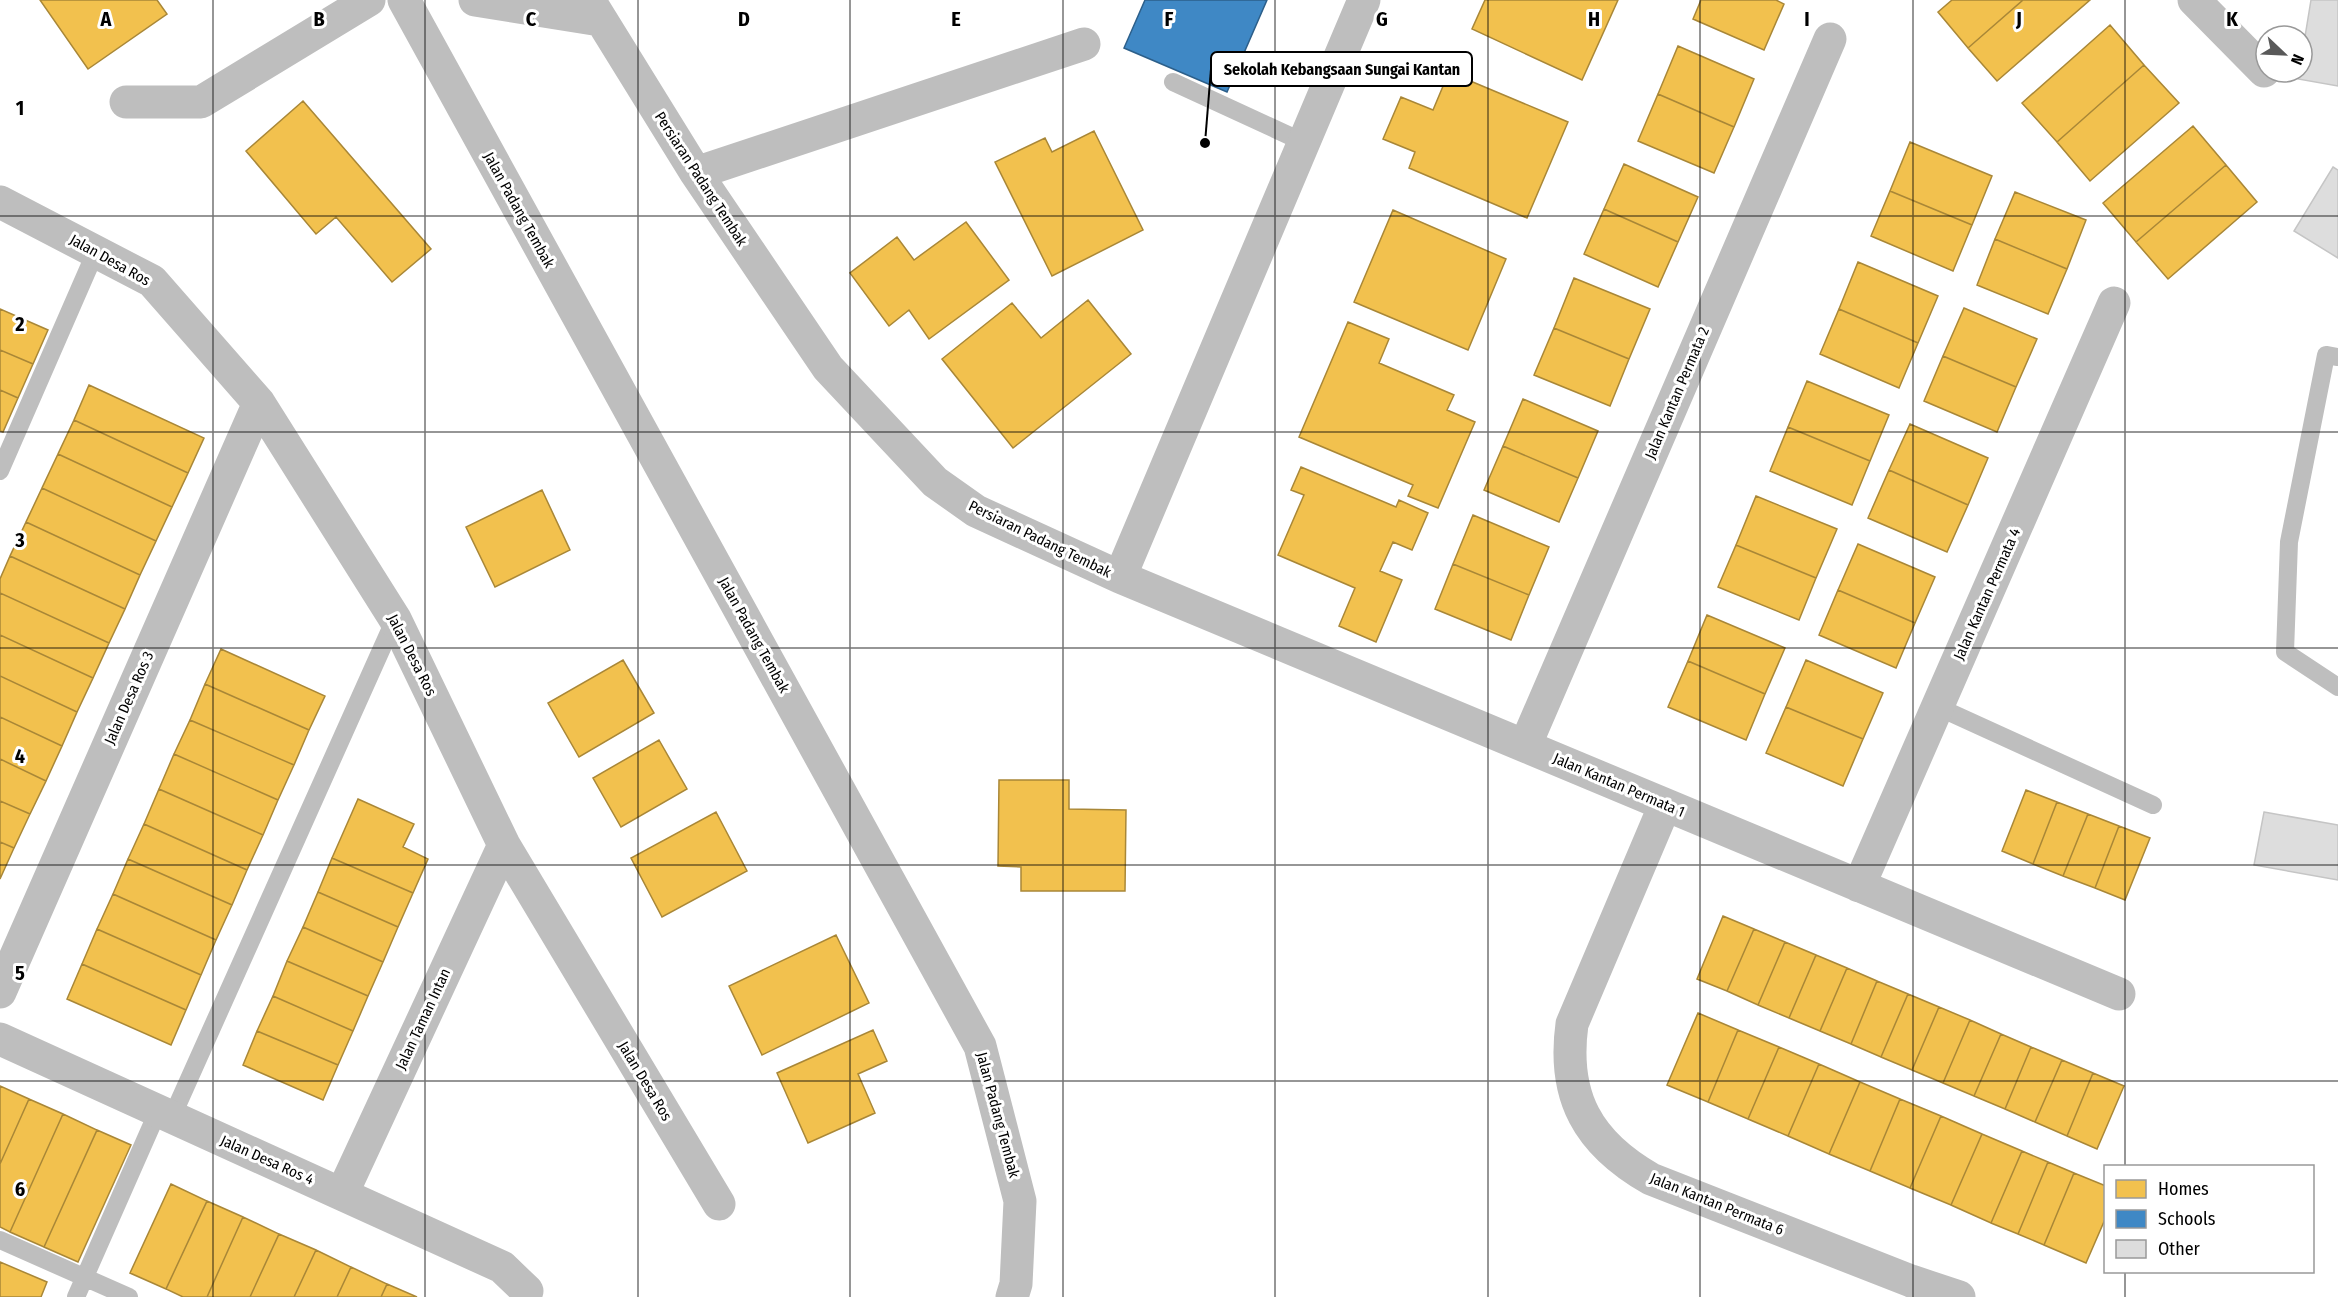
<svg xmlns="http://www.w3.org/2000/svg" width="2338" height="1297" viewBox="0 0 2338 1297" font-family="'Fira Sans Condensed',sans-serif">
<rect width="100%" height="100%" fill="#fff"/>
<path fill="#f2c14e" stroke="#a98737" stroke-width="1.5" d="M 40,0 L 157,0 L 167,14 L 88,69 Z
M 1485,0 L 1618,0 L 1582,80 L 1472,29 Z
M 1701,0 L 1776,0 L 1784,4 L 1764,50 L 1693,19 Z
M 1952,0 L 2023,0 L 1968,48 L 1938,12 Z
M 2023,0 L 2090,0 L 1997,81 L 1968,48 Z
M 2110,25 L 2144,65 L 2057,142 L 2022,103 Z
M 1678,46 L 1754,79 L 1734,127 L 1658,94 Z
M 2144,65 L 2179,103 L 2090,181 L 2057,142 Z
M 1449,72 L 1568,122 L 1527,218 L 1409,168 L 1415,152 L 1383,139 L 1401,97 L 1433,110 Z
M 1658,94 L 1734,127 L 1714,173 L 1638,141 Z
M 303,101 L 431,249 L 392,282 L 336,217 L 316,234 L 246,151 Z
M 2193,126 L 2226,165 L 2136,242 L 2103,203 Z
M 1094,131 L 1143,230 L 1052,276 L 995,162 L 1045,138 L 1052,152 Z
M 1910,142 L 1992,176 L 1972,225 L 1890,191 Z
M 1624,164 L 1698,197 L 1678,242 L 1604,209 Z
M 2226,165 L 2257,202 L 2168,279 L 2136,242 Z
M 1890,191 L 1972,225 L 1953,271 L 1871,236 Z
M 2015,192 L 2086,220 L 2067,269 L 1995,239 Z
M 1604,209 L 1678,242 L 1658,287 L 1584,254 Z
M 1393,210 L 1506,259 L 1468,350 L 1354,302 Z
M 966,222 L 1009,280 L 929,339 L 909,310 L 889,326 L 850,273 L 897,237 L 914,260 Z
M 1995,239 L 2067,269 L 2048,314 L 1977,285 Z
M 1858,262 L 1938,296 L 1918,343 L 1839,309 Z
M 1574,278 L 1650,309 L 1629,359 L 1554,328 Z
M 1088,300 L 1131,354 L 1013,448 L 942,359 L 1012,303 L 1041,338 Z
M 1964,308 L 2037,339 L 2016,387 L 1943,356 Z
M 0,309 L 48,330 L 33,364 L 0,350 Z
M 1839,309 L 1918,343 L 1899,388 L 1820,354 Z
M 1348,322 L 1389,339 L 1379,363 L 1454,395 L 1447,410 L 1475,422 L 1438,508 L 1408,496 L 1413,485 L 1299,437 Z
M 1554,328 L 1629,359 L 1610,406 L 1534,375 Z
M 0,350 L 33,364 L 18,398 L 0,390 Z
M 1943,356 L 2016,387 L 1997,432 L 1924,401 Z
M 1807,381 L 1889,415 L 1870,461 L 1788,427 Z
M 89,385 L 204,438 L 188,473 L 74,420 Z
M 0,390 L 18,398 L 3,432 L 0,431 Z
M 1523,399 L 1598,431 L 1578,478 L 1503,446 Z
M 74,420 L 188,473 L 172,507 L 58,454 Z
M 1910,424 L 1988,458 L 1968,505 L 1889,470 Z
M 1788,427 L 1870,461 L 1852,505 L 1770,471 Z
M 1503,446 L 1578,478 L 1559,522 L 1484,490 Z
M 58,454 L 172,507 L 156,541 L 42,488 Z
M 1301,467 L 1396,507 L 1399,500 L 1428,513 L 1412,550 L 1393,542 L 1380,571 L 1402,580 L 1376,642 L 1339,626 L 1355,588 L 1278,555 L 1304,495 L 1291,490 Z
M 1889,470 L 1968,505 L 1947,552 L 1868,518 Z
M 42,488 L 156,541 L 140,575 L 26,522 Z
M 542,490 L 570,550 L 495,587 L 466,527 Z
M 1756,496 L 1837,529 L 1816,578 L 1736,545 Z
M 1473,515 L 1549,547 L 1529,595 L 1453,564 Z
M 26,522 L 140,575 L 125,609 L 10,556 Z
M 1858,544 L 1935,577 L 1915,623 L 1838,590 Z
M 1736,545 L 1816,578 L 1799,620 L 1718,587 Z
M 10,556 L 125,609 L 109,643 L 0,593 L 0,579 Z
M 1453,564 L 1529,595 L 1511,640 L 1435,609 Z
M 1838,590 L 1915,623 L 1896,668 L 1819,635 Z
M 0,593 L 109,643 L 93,678 L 0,635 Z
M 1707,615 L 1785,648 L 1765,694 L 1688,661 Z
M 0,635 L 93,678 L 77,712 L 0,676 Z
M 221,649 L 325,696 L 309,730 L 205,684 Z
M 623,660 L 654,713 L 579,757 L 548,703 Z
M 1806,660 L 1883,693 L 1863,739 L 1786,707 Z
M 1688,661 L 1765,694 L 1746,740 L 1668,707 Z
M 0,676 L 77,712 L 62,746 L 0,717 Z
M 205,684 L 309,730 L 294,765 L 190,720 Z
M 1786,707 L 1863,739 L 1843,786 L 1766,753 Z
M 0,717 L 62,746 L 46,781 L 0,759 Z
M 190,720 L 294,765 L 278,800 L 174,754 Z
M 659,740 L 687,789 L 621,827 L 593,778 Z
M 174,754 L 278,800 L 263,835 L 159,789 Z
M 0,759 L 46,781 L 30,814 L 0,801 Z
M 999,780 L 1069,780 L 1069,809 L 1126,810 L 1125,891 L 1021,891 L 1021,867 L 998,866 Z
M 159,789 L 263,835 L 247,870 L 144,824 Z
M 2026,790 L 2057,802 L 2033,864 L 2002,851 Z
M 358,799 L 414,824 L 403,847 L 428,859 L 413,893 L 332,858 Z
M 0,801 L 30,814 L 14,848 L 0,842 Z
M 2057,802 L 2088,814 L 2063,876 L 2033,864 Z
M 716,812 L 747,871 L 662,917 L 631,858 Z
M 2088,814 L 2119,826 L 2095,888 L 2063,876 Z
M 144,824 L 247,870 L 232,905 L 128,859 Z
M 2119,826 L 2150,838 L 2125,900 L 2095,888 Z
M 0,842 L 14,848 L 0,879 Z
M 332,858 L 413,893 L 398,927 L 318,892 Z
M 128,859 L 232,905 L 216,940 L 113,894 Z
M 318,892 L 398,927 L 383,962 L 303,927 Z
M 113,894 L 216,940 L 201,975 L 97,929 Z
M 1723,916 L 1754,929 L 1727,991 L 1697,979 Z
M 303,927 L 383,962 L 368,996 L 287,961 Z
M 97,929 L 201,975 L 186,1010 L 82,964 Z
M 1754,929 L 1785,942 L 1758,1005 L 1727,991 Z
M 836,935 L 869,1003 L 762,1055 L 729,986 Z
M 1785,942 L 1816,955 L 1789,1018 L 1758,1005 Z
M 1816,955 L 1847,968 L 1820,1031 L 1789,1018 Z
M 287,961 L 368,996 L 353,1031 L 273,996 Z
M 82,964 L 186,1010 L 171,1045 L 67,999 Z
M 1847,968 L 1877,981 L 1851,1044 L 1820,1031 Z
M 1877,981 L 1908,994 L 1881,1057 L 1851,1044 Z
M 1908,994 L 1939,1007 L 1912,1070 L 1881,1057 Z
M 273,996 L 353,1031 L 338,1065 L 257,1031 Z
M 1939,1007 L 1970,1020 L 1943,1083 L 1912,1070 Z
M 1698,1013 L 1738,1030 L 1708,1102 L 1667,1085 Z
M 1970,1020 L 2001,1034 L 1974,1096 L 1943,1083 Z
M 873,1030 L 887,1061 L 858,1074 L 875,1113 L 808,1143 L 777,1073 Z
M 1738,1030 L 1779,1047 L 1748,1119 L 1708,1102 Z
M 257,1031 L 338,1065 L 323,1100 L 243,1065 Z
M 2001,1034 L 2031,1047 L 2005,1109 L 1974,1096 Z
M 1779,1047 L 1819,1064 L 1788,1136 L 1748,1119 Z
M 2031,1047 L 2062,1060 L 2035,1122 L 2005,1109 Z
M 2062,1060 L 2093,1073 L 2067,1136 L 2035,1122 Z
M 1819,1064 L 1860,1082 L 1829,1154 L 1788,1136 Z
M 2093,1073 L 2124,1086 L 2097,1149 L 2067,1136 Z
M 1860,1082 L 1900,1099 L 1870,1171 L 1829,1154 Z
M 0,1086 L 29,1099 L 0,1164 Z
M 29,1099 L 63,1114 L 10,1232 L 0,1227 L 0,1164 Z
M 1900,1099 L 1941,1116 L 1910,1188 L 1870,1171 Z
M 63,1114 L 97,1130 L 44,1247 L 10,1232 Z
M 1941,1116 L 1982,1134 L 1951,1205 L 1910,1188 Z
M 97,1130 L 131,1145 L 78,1262 L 44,1247 Z
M 1982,1134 L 2022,1151 L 1991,1223 L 1951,1205 Z
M 2022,1151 L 2048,1162 L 2018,1234 L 1991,1223 Z
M 2048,1162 L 2074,1173 L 2044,1245 L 2018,1234 Z
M 2074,1173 L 2106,1186 L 2106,1217 L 2086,1263 L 2044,1245 Z
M 171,1184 L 207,1201 L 166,1289 L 130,1273 Z
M 207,1201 L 243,1217 L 207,1297 L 183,1297 L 166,1289 Z
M 243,1217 L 279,1234 L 250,1297 L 207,1297 Z
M 279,1234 L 316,1250 L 294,1297 L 250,1297 Z
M 316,1250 L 351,1267 L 337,1297 L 294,1297 Z
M 0,1262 L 47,1282 L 41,1297 L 0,1297 Z
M 351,1267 L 387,1284 L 381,1297 L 337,1297 Z
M 387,1284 L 417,1297 L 381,1297 Z"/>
<path fill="#3f88c5" stroke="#2c5f8a" stroke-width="1.5" d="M 1145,0 L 1267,0 L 1227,92 L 1124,48 Z"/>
<path fill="#ddd" stroke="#c5c5c5" stroke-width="1.5" d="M 2311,0 L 2338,0 L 2338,86 L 2298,79 L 2299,72 L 2302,72 L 2302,55 Z
M 2333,167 L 2338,170 L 2338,258 L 2294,231 Z
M 2264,812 L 2338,825 L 2338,880 L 2254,865 Z"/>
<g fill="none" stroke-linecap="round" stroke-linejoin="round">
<path stroke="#bebebe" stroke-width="18" d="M 1173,82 L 1303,142
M 2338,357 L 2326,355 L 2289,542 L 2285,652 L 2338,687
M 0,471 L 96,251
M 1938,707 L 2153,805
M 172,1117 L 395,619
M 0,1240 L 129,1297
M 76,1297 L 158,1111"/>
<path stroke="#bebebe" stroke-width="33" d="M 404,0 L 980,1046 L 1020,1201 L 1016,1284 L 1012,1297
M 475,0 L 600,20
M 589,0 L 696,173 L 828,368 L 935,482 L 976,511 L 1120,577 L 2119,994
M 2194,0 L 2264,71
M 126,102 L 201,102 L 369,0
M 696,173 L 1084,44
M 0,202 L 152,281 L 259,403 L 395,619 L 504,845 L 719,1204
M 1120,577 L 1364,0
M 1525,746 L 1830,39
M 1665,805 L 1572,1024 C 1562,1097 1588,1143 1651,1179 L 1911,1281 L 1959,1297
M 1859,886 L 2114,303
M 0,992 L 259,403
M 0,1039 L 502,1267 L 527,1291
M 342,1194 L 504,845"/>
</g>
<path fill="none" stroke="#000" stroke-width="1.5" stroke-opacity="0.55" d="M 213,0 L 213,1297M 425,0 L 425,1297M 638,0 L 638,1297M 850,0 L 850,1297M 1063,0 L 1063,1297M 1275,0 L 1275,1297M 1488,0 L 1488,1297M 1700,0 L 1700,1297M 1913,0 L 1913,1297M 2125,0 L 2125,1166M 0,216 L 2338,216M 0,432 L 2338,432M 0,648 L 2338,648M 0,865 L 2338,865M 0,1081 L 2338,1081M 2125,1272 L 2125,1297"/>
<g text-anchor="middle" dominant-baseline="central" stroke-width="6" stroke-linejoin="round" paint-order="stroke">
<g font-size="15" fill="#000" stroke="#fff">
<text transform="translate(701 179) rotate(57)">Persiaran Padang Tembak</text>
<text transform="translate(519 210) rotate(61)">Jalan Padang Tembak</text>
<text transform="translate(110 260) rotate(29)">Jalan Desa Ros</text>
<text transform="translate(1677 393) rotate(-67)">Jalan Kantan Permata 2</text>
<text transform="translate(1040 539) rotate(26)">Persiaran Padang Tembak</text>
<text transform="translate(1987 594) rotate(-66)">Jalan Kantan Permata 4</text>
<text transform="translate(754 635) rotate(61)">Jalan Padang Tembak</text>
<text transform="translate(412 655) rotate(63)">Jalan Desa Ros</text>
<text transform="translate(129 698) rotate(-66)">Jalan Desa Ros 3</text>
<text transform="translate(1619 785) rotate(23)">Jalan Kantan Permata 1</text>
<text transform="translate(423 1019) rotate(-65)">Jalan Taman Intan</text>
<text transform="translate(645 1081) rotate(59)">Jalan Desa Ros</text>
<text transform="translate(998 1115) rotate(75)">Jalan Padang Tembak</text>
<text transform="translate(267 1160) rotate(24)">Jalan Desa Ros 4</text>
<text transform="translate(1717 1204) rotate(22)">Jalan Kantan Permata 6</text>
</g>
</g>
<g font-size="20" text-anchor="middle" font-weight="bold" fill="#000" stroke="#fff" stroke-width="6" stroke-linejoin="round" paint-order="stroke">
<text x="106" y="26">A</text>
<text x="319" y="26">B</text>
<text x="531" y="26">C</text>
<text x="744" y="26">D</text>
<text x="956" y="26">E</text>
<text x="1169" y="26">F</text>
<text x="1382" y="26">G</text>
<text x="1594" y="26">H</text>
<text x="1807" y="26">I</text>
<text x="2019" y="26">J</text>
<text x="2232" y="26">K</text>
<text x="20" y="115">1</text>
<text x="20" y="331">2</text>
<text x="20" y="547">3</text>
<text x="20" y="763">4</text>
<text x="20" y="980">5</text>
<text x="20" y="1196">6</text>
</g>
<path fill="none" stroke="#000" stroke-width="2" d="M1205 143L1211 69"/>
<circle fill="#000" stroke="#fff" stroke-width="2" cx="1205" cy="143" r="6"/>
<rect fill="#fff" stroke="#000" stroke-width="2" x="1211" y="52" width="261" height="34" rx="6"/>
<g font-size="16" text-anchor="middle" font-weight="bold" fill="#000">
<text x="1342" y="75">Sekolah Kebangsaan Sungai Kantan</text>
</g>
<rect x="2104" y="1165" width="210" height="108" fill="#ffffff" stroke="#999999" stroke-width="1.5"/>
<rect x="2116" y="1180" width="30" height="18" fill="#f2c14e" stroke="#999999" stroke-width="1.5"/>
<text x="2158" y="1195" font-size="18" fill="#000000">Homes</text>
<rect x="2116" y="1210" width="30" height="18" fill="#3f88c5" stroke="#999999" stroke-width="1.5"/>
<text x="2158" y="1225" font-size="18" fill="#000000">Schools</text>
<rect x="2116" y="1240" width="30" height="18" fill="#dddddd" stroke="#999999" stroke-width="1.5"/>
<text x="2158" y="1255" font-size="18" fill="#000000">Other</text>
<g transform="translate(2284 54) rotate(113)"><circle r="28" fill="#ffffff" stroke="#999999" stroke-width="1.5"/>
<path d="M0-4.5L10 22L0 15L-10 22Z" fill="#595959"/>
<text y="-9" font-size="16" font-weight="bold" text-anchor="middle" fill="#000000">N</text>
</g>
</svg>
